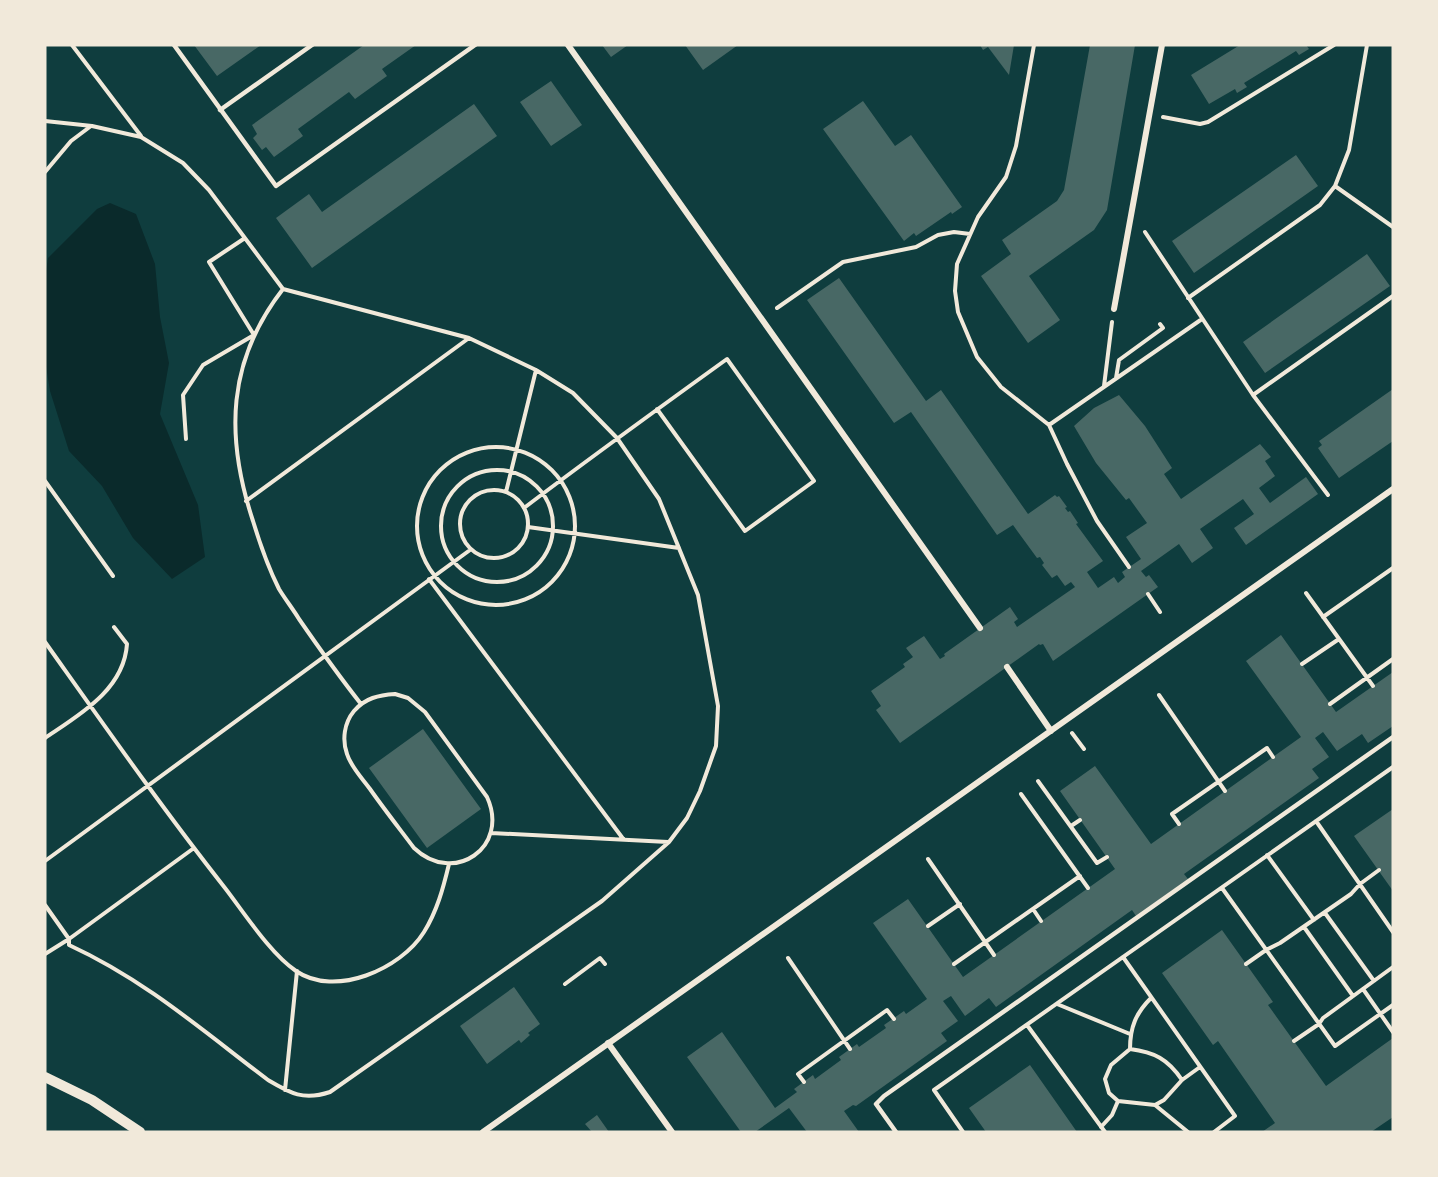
<svg xmlns="http://www.w3.org/2000/svg" width="1438" height="1177" viewBox="0 0 1438 1177" font-family="Barlow,sans-serif">
  <style>
    .water { fill: #0a2a2b }
    .building { fill: #486865 }
    .lines { fill: none; stroke-linecap: round; stroke-linejoin: round }
    .path { stroke: #f1e9da; stroke-width: 4 }
    .service { stroke: #f1e9da; stroke-width: 4.5 }
    .minor { stroke: #f1e9da; stroke-width: 6 }
    .tertiary { stroke: #f1e9da; stroke-width: 10 }
  </style>
  <rect width="100%" height="100%" fill="#0f3d3e"/>
  <path class="water" d="M110,203L136,214L155,264L160,317L169,363L160,414L198,505L205,557L172,579L133,538L102,486L69,451L50,391L45,360V278L48,258L97,209Z"/>
  <path class="building" d="M194,45H261L217,76Z
    M364,45H416L382,69L387,76L355,99L349,92L298,129L303,136L274,157L266,147L262,150L253,138L257,134L252,125Z
    M602,45H628L611,57Z
    M685,45H738L703,70Z
    M980,45H1014L1009,75L988,47L983,50Z
    M1090,45H1135L1107,210L1094,230L1029,276L1060,320L1028,343L981,276L1011,254L1002,240L1057,201L1064,190Z
    M1240,45H1306L1309,49L1299,55L1296,51L1244,83L1247,87L1237,93L1235,89L1209,104L1191,75Z
    M551,81L582,125L551,146L520,102Z
    M863,101L895,146L911,135L962,207L952,214L951,212L916,236L914,233L904,241L823,129Z
    M474,104L497,136L312,268L276,218L309,194L322,212Z
    M1296,155L1318,186L1194,273L1172,241Z
    M1367,254L1390,286L1265,373L1243,342Z
    M839,278L926,401L941,390L1028,514L1055,495L1057,497L1059,496L1067,507L1065,508L1068,512L1070,511L1078,523L1076,524L1103,561L1087,572L1098,588L1114,577L1118,583L1125,577L1122,572L1141,559L1126,537L1147,523L1129,498L1126,500L1096,463L1074,426L1094,408L1119,395L1145,426L1172,468L1164,474L1181,499L1260,444L1271,457L1265,461L1275,476L1259,488L1270,503L1306,477L1318,494L1246,545L1234,528L1254,514L1243,499L1200,529L1213,548L1192,563L1179,544L1141,571L1146,577L1149,575L1158,587L1053,661L1043,644L1040,645L1039,644L900,743L876,710L881,706L871,691L905,667L903,664L913,657L906,648L924,636L940,659L945,656L944,654L1010,607L1018,619L1014,622L1017,627L1075,587L1071,582L1065,586L1057,575L1052,578L1042,565L1044,563L1040,557L1037,558L1013,525L997,535L911,412L894,423L807,300Z
    M1393,389V441L1339,478L1318,448L1322,445L1319,441Z
    M1281,635L1336,712L1393,672V726L1368,743L1362,734L1337,751L1323,732L1315,738L1329,757L1312,769L1319,778L1184,874L1188,879L1136,916L1132,910L996,1007L989,998L965,1016L951,996L943,1001L958,1021L941,1033L947,1041L856,1106L853,1105L844,1111L859,1132H807L789,1108L755,1132H741L687,1057L722,1032L775,1108L797,1092L794,1089L813,1075L815,1079L841,1060L839,1057L857,1044L859,1047L886,1028L884,1025L904,1011L906,1014L927,999L873,923L908,899L963,977L1115,869L1060,791L1095,766L1151,844L1301,737L1246,661Z
    M423,729L481,809L427,848L369,768Z
    M1393,809V891L1354,836Z
    M1222,930L1273,1002L1268,1005L1326,1086L1393,1038V1117L1371,1132H1262L1275,1123L1218,1041L1213,1045L1162,973Z
    M514,987L540,1024L528,1033L530,1035L521,1043L519,1040L487,1064L460,1026Z
    M1030,1065L1077,1132H986L969,1108Z
    M597,1115L609,1132H592L585,1124Z"/>
  <g class="lines">
    <path class="path" d="M72,45L141,136
      M1034,45L1016,146L1006,177L978,217L957,264L955,291L958,312L977,357L1001,387L1049,425L1067,464L1097,521L1129,567
      M1163,117L1200,124L1208,122L1334,45
      M45,121L92,126L141,137L183,163L209,190L283,289L469,338L536,370L573,393L617,438L659,499L698,595L718,706L716,746L700,791L687,818L669,842L602,901L330,1092C303,1101 290,1093 268,1080C202,1030 145,980 69,945V939L45,954
      M45,172L71,141L91,126
      M1335,186L1393,227
      M1145,232L1253,395L1328,495
      M283,289C227,361 225,436 253,521C260,544 268,567 279,589C285,599 293,609 299,619C319,648 339,676 361,704
      M1188,298L1320,205L1335,186L1349,150L1367,45
      M777,308L843,262L916,247L938,235L954,232L970,234
      M1116,378L1119,360L1163,328L1160,324
      M1104,386L1112,322
      M1253,395L1393,296
      M1049,425L1202,319
      M186,439L183,395L203,365L254,335L209,262L245,238
      M417 526a79 79 0 1 1 158 0a79 79 0 1 1-158 0Z
      M441 526a56 56 0 1 1 112 0a56 56 0 1 1-112 0Z
      M45,481L113,576
      M460 524a34 34 0 1 1 68 0a34 34 0 1 1-68 0Z
      M506,492L536,370
      M246,501L469,338
      M524,508C591,457 659,408 727,359L814,481L745,531L657,409
      M528,527L679,548
      M429,579L624,840
      M1306,593L1373,686
      M1148,594L1160,612
      M1323,617L1393,568
      M45,642C104,725 162,808 225,888C245,914 270,953 296,971C335,998 401,969 424,932C437,911 443,889 449,864
      M1302,664L1339,639
      M395,694L408,698L425,712L487,797C510,847 454,886 414,848C399,828 384,809 370,789C362,778 351,767 347,754C342,740 344,723 354,711C365,698 379,695 395,694Z
      M1159,695L1225,791
      M1330,704L1393,659
      M1072,733L1084,749
      M45,738C79,715 124,690 127,644L114,627
      M1038,781L1097,863L1107,857
      M1021,794L1088,888
      M1316,821L1393,932
      M1179,824L1172,814L1267,748L1273,757
      M1071,826L1080,820
      M491,833L668,842
      M1267,855L1314,920
      M928,859L994,955
      M45,861L470,550
      M1222,888L1335,1046L1393,1005
      M45,905L69,939L194,848
      M1033,909L1041,921
      M1325,913L1374,981
      M928,926L960,904
      M1304,927L1353,996
      M1123,957L1235,1116L1214,1132
      M788,958L850,1049
      M954,964L1080,876
      M1246,964L1266,950L1280,943L1351,894L1360,884L1379,870
      M565,984L600,958L605,964
      M1363,989L1393,1032
      M1057,1004L1130,1034
      M1027,1025L1105,1132
      M1294,1041L1319,1024L1323,1018L1393,967
      M1130,1049C1130,1027 1136,1013 1151,998
      M1182,1080C1168,1059 1154,1052 1130,1049L1111,1065L1105,1079L1109,1093L1118,1101L1155,1105L1188,1132
      M804,1082L798,1074L887,1010L894,1019
      M285,1090L297,971
      M1155,1105L1164,1100L1182,1080L1200,1067
      M1101,1127L1112,1115L1118,1101
      M963,1132L934,1090L1393,767"/>
    <path class="service" d="M174,45L276,186L475,45
      M220,110L312,45
      M896,1132L876,1104L884,1096L1393,737"/>
    <path class="minor" d="M568,45L980,628
      M1114,309L1162,45
      M1007,667L1051,731
      M608,1043L672,1132
      M483,1132L1393,489"/>
    <path class="tertiary" d="M45,1077L92,1100L140,1132"/>
  </g>
  <rect width="1438" height="1177" fill="none" stroke="#f1e9da" stroke-width="93"/>
</svg>
